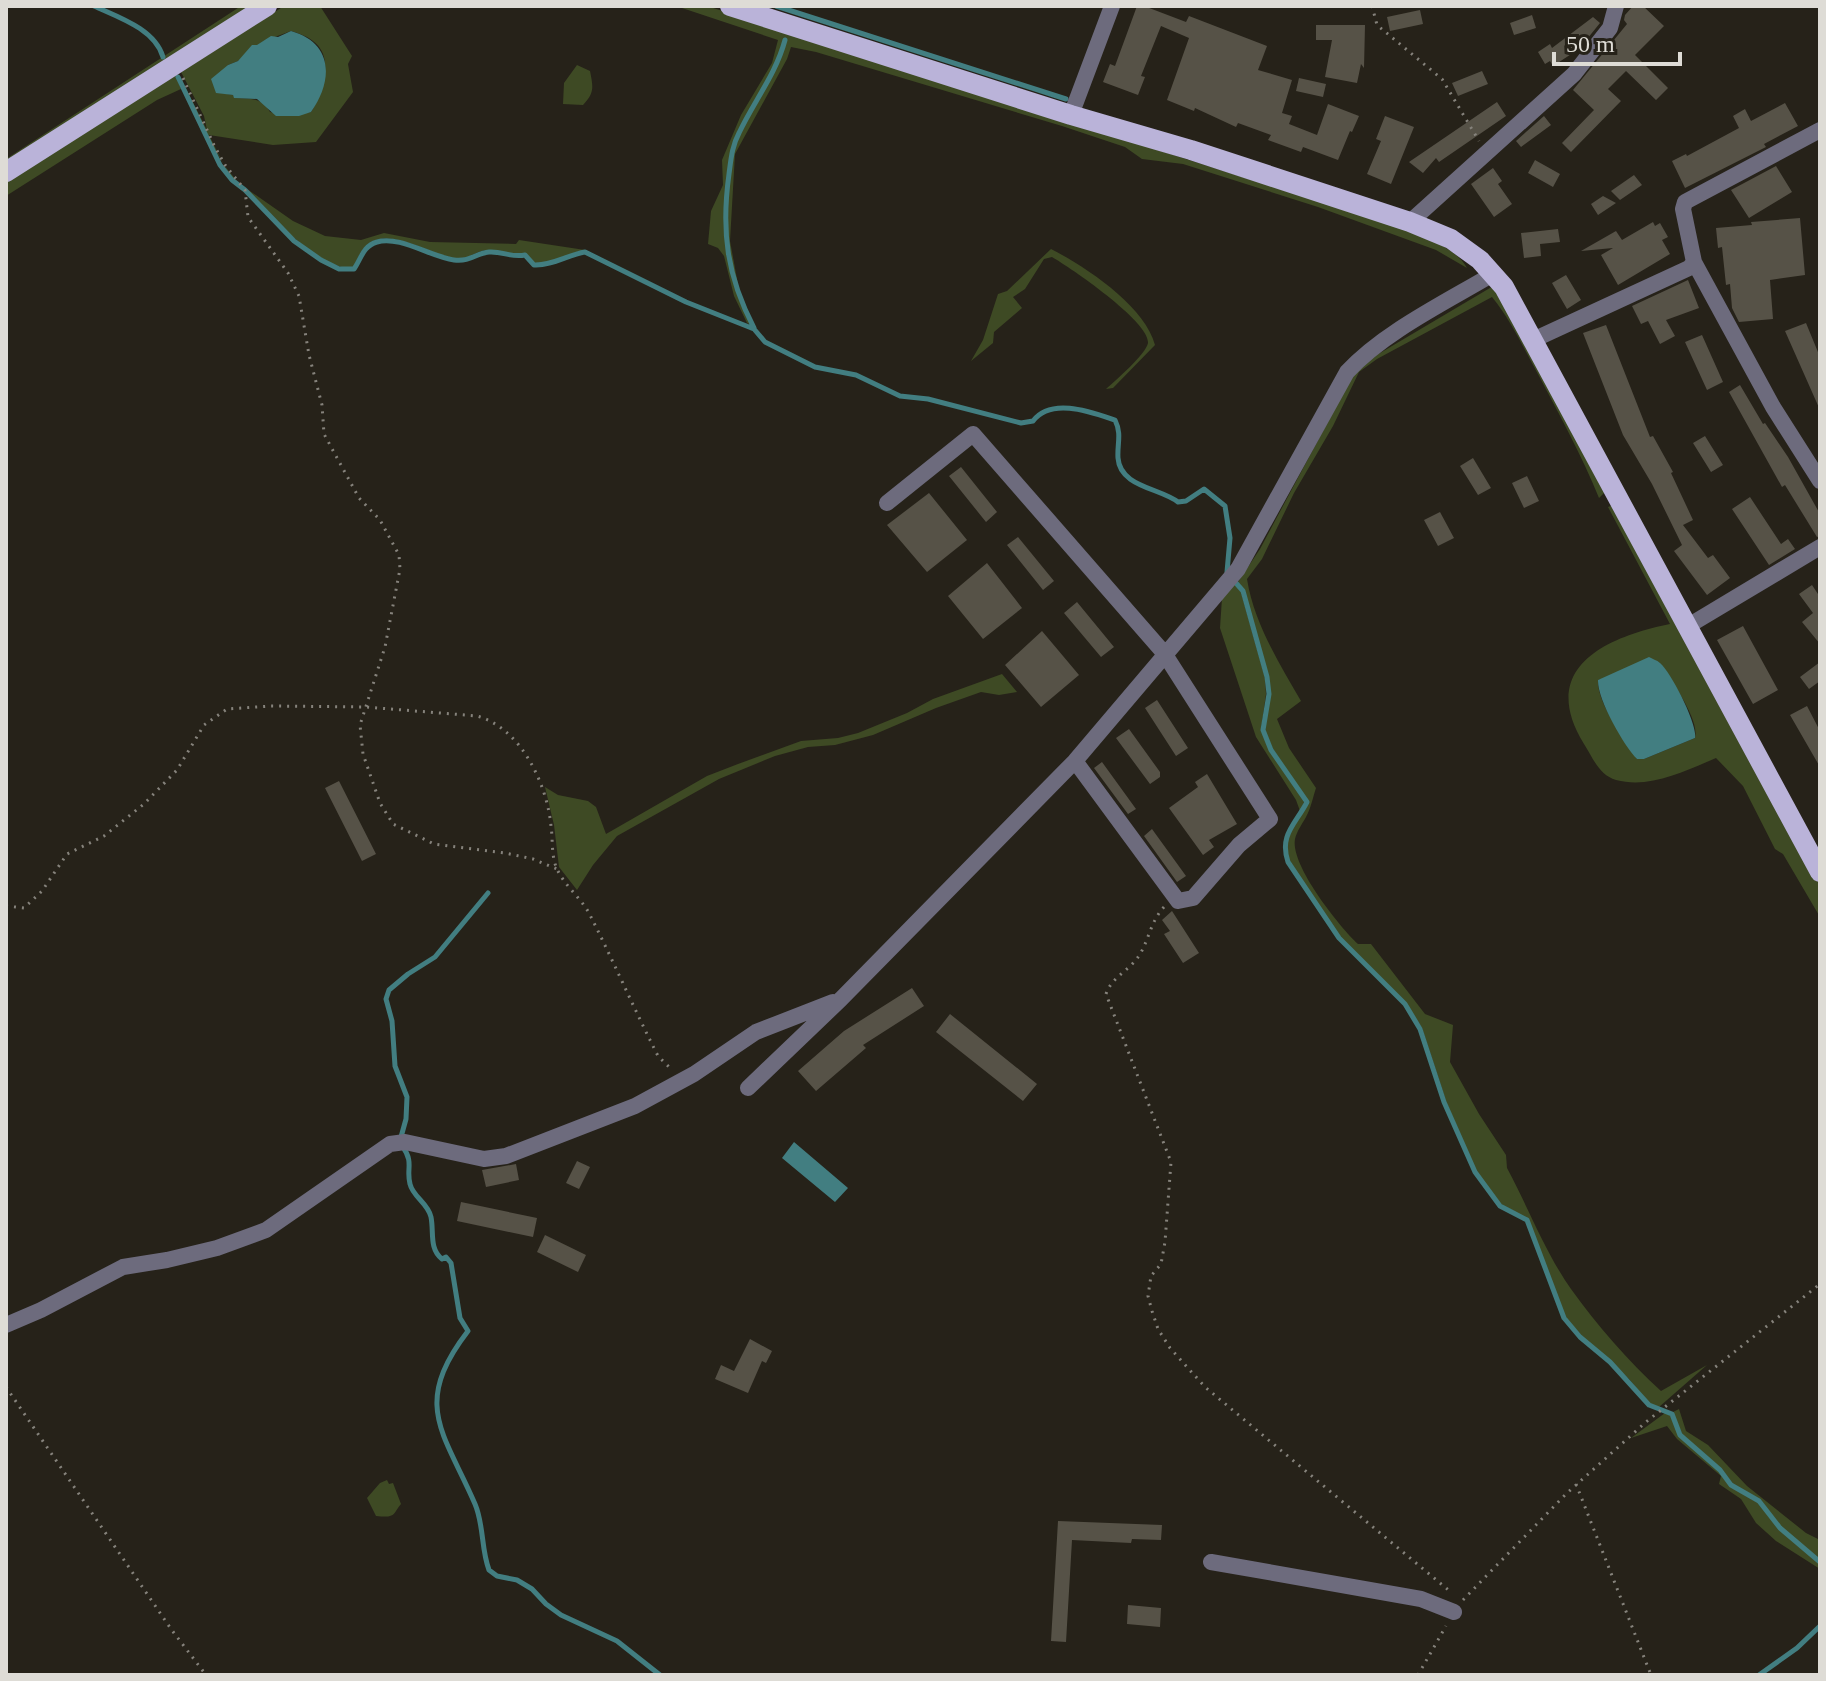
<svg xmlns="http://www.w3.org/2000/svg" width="1826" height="1681" viewBox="0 0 1826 1681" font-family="'Times New Roman',serif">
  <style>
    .green { fill: #3e4a24; fill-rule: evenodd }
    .water { fill: #427e81 }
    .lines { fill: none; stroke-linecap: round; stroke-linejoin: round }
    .stream { stroke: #427e81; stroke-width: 5 }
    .building { fill: #565247 }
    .path { stroke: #86837c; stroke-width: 3; stroke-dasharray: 2 6; stroke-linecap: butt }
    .minor { stroke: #6d6b7d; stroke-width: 16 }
    .major { stroke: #bab3d9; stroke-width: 20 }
  </style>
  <rect width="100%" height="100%" fill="#262219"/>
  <path class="green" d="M241,6H252L6,164V159Z
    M284,6H320L352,56L348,64L353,92L316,142L273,145L209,135L224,165L240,185C223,171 219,149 203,134L202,124L180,77L207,130L204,116L181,72ZM291,31C324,40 331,58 321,89C318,97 316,105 311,112L289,116L270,112C262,97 249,99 235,98L233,95L216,92L228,65L238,61L264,41Z
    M676,6H707L1402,228C1422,237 1456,247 1467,268L1436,250L1318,207L1183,164L1142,159L1125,147L1062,126L816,52L791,47L787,59L735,154L730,241L739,290L755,327L747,323L734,296L724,256L718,248L708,244L711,211L723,185L722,160L741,115L772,63L778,40Z
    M577,65L590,71C593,87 595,92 583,105L563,104L564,83Z
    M175,74L181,89L157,100L6,196V180Z
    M247,189L293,221L325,236L361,240L384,233L430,242L516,244L519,240L585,250C569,253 551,264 535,263L525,253C511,257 503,249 489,250C475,250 471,260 454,258C428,254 387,225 366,246C359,253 357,260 353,268C323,272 264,212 247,189Z
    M1051,249C1086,267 1145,306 1155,345L1113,388L1106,389C1115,381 1146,354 1148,343C1150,322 1071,268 1052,257L1044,259L1025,289L1013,297L1022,308L994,332L993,343L971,361L983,340L998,294L1007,291Z
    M1495,285L1606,491L1599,498C1582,456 1560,416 1539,376C1524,349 1511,320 1492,297L1377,359L1359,372L1333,426L1294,493L1262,559L1247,579C1254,623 1279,663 1301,701L1277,719L1289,748L1316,788C1313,797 1311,808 1306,817C1302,824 1297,831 1295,839C1290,865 1339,926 1358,944H1371L1425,1014L1453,1025L1450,1062L1479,1114L1506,1155L1507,1168C1528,1207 1545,1252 1571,1289C1597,1325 1628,1361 1661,1391L1707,1365L1659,1407L1650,1404L1629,1379L1582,1336L1565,1317L1528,1219L1501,1204L1476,1171L1446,1101L1422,1028L1406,1003L1340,937L1325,918L1290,861L1285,849L1287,838L1308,801L1273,749L1265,730L1270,694L1268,677L1245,591L1238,582L1260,549L1355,371L1370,359Z
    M1613,505L1820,886V917L1783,854L1775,849L1743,786L1716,758C1685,771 1650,789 1616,780C1599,775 1593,758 1584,744C1537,668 1606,637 1670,624L1608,507ZM1661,664C1671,681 1700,719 1695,738L1644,759H1637C1625,739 1597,704 1598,680Z
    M1235,584L1241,592L1265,678L1266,694L1261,730L1270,751L1301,794L1304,802L1300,811L1296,800L1256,737L1220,628L1222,598Z
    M1002,674L1017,692L999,695L981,692L936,708L873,735L835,745L808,747L775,756L719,779L617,836L593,865L577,890L559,867L554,825L545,787L558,795L588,801L596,807L606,834L707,776L738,764L801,741L838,738L858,733L907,713L933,699Z
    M1679,1409L1686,1431L1708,1445L1747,1486L1806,1533L1820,1540V1559L1781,1527L1761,1500L1733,1484L1722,1469L1682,1434L1673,1412Z
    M1665,1413L1670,1415L1679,1436L1719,1471L1730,1486L1758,1503L1779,1529L1820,1563V1569L1776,1541L1756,1523L1741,1499L1719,1484L1721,1476L1677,1439L1667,1426L1631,1438Z
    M387,1480L389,1484L393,1483L401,1504C392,1515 396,1518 376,1516L367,1498L380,1483Z"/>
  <path class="water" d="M291,31C334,43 333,81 311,112L299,116H276L257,99L234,98L233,95L216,93L211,79L228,65L238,61L252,45H257L271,36L278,37Z
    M1649,657C1652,659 1657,660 1660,663C1671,672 1698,725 1695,738L1644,759H1637C1624,746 1597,699 1598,680Z
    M794,1142L848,1188L835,1202L782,1158Z"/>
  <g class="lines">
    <path class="stream" d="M94,6C118,17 155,29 163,57
      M776,6L1066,99
      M178,77L220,165L232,180L245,190L294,241L321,260L339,269H354C361,259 363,246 377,242C399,235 431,257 454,260C471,262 476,253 489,252C503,251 511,258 525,255L534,265C551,266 568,255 585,252L686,302L754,329L765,342L815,367L856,375L900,396L928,399L1021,423L1033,421C1051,397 1091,412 1115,420C1122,434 1117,444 1118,458C1120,487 1160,488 1178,502L1186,501L1204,489L1225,506L1230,538L1227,572
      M754,328C727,276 721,232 729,174C731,159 732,146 739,133C754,101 776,74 785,40
      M1236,583L1243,591L1267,677L1269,694L1263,730L1271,750L1307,802C1295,825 1279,835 1288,862L1339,938L1405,1004L1420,1029L1444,1102L1475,1172L1500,1206L1527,1220L1564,1318L1580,1337L1610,1362L1649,1405L1672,1414L1680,1435L1720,1470L1731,1485L1759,1501L1780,1528L1820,1562
      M401,1137L406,1119L407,1097L395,1066L392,1021L386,999L389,990L408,974L435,957L488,893
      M403,1147C414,1163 406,1169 410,1184C413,1197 428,1203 431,1217C434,1232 429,1249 442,1259L446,1257L451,1263L460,1318L468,1331C411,1405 444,1432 475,1504C484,1525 481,1549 489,1570L497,1576L517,1580L532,1589L546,1604L561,1615L617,1641L660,1675
      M1759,1675L1797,1648L1820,1626"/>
  </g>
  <path class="building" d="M1137,6H1144L1186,22L1189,16L1267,46L1258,70L1292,80L1282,113L1292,116L1289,124L1317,135L1328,104L1359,116L1352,132L1350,131L1338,160L1303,147L1301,152L1268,140L1271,135L1238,123L1236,127L1195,108L1194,111L1167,100L1189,38L1161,26L1141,76L1145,77L1138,95L1103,82L1110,64L1115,66Z
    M1633,6H1643L1664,26L1635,55L1668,88L1656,100L1626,71L1608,89L1621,101L1571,152L1562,143L1594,110L1573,90L1627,24L1624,20L1625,15Z
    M1420,10L1423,24L1390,31L1387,17Z
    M1532,15L1536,28L1514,35L1510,23Z
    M1593,17L1600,23L1579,49L1553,66L1550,61L1545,64L1538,52L1550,44L1552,48Z
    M1316,25H1365L1364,68L1361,64L1357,83L1325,77L1332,40H1316Z
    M1482,71L1488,84L1458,96L1452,83Z
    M1299,78L1326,84L1323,97L1296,91Z
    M1497,102L1506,116L1439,162L1436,158L1423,173L1409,162Z
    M1785,103L1798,126L1764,144L1766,147L1685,188L1672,161L1686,154L1687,156L1739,128L1733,116L1745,109L1751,121Z
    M1385,116L1414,127L1391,184L1367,174L1381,141L1376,139Z
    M1544,116L1551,125L1521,147L1516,141Z
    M1535,160L1560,174L1553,187L1528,173Z
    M1776,166L1792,192L1749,218L1731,190Z
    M1493,168L1502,181L1498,184L1512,204L1494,217L1471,184Z
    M1634,175L1642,185L1620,200L1611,191Z
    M1603,196L1616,203L1598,215L1591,204Z
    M1800,218L1805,275L1770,280L1773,319L1739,322L1732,308L1730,284L1726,285L1722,247L1718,248L1716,228L1752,225L1751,222Z
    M1653,222L1655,226L1660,223L1668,237L1662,240L1670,254L1618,285L1601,255L1613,248L1581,251L1616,231L1622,240Z
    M1558,229L1560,242L1540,244L1541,256L1524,258L1521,233Z
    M1566,275L1581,300L1567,309L1552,283Z
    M1688,280L1699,308L1666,320L1675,336L1660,344L1648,321L1641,324L1632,306Z
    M1806,323L1820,357V410L1785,331Z
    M1606,325L1650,437L1653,436L1673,472L1671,473L1693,520L1683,525L1708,558L1713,555L1730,578L1707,595L1674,551L1682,545L1652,484L1623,435L1583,333Z
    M1702,335L1723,382L1707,390L1685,342Z
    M1740,385L1763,424L1765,423L1788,457L1820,514V536L1817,537L1785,485L1782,487L1729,392Z
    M1705,436L1723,465L1711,472L1693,443Z
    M1473,458L1491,488L1478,495L1460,466Z
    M961,467L997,512L986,522L949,476Z
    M1527,476L1539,501L1524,508L1512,483Z
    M929,493L967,540L927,572L887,525Z
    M1750,497L1781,544L1788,539L1795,549L1769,565L1732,509Z
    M1440,512L1454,538L1438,546L1424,520Z
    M1018,537L1054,581L1043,590L1007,545Z
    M987,563L1022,608L983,639L948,596Z
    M1812,585L1820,597V644L1802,622L1813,613L1799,594Z
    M1077,602L1114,647L1101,657L1064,613Z
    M1743,626L1778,690L1753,704L1717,640Z
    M1042,631L1079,675L1041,707L1005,665Z
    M1820,662V681L1809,689L1800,677Z
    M1157,700L1188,748L1176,756L1145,708Z
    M1807,706L1820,731V767L1790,715Z
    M1129,729L1160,772V777L1150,784L1116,738Z
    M1102,762L1136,809L1128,814L1094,768Z
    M1207,774L1237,824L1209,840L1214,847L1203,855L1169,808L1198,787L1195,782Z
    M339,781L376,854L362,861L325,788Z
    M1152,829L1186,876L1177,882L1144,836Z
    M1172,911L1199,953L1183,963L1164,934L1170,931L1162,920Z
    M912,988L924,1006L863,1045L866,1048L816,1091L798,1071L844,1031Z
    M950,1014L1037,1084L1023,1101L936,1032Z
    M577,1161L590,1167L579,1189L566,1183Z
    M516,1164L519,1180L486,1187L482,1170Z
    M461,1202L537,1218L533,1237L457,1221Z
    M545,1235L586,1255L578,1272L537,1252Z
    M750,1339L772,1351L766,1363L762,1361L748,1393L715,1379L721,1365L734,1371Z
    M1058,1521L1162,1525L1161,1540L1132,1539L1131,1543L1072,1540L1066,1642L1051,1641Z
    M1128,1605L1161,1608L1160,1627L1127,1624Z"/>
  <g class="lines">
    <path class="path" d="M1372,6L1377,25L1442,79L1479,141
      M183,78L214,145L225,165L245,190L248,217L288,273L299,296L309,355L322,405L324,434L359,498L380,520L399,555L400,569L385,647L360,725L363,754L380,803L393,824L434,844L505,853L533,859L557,869
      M6,906L24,908L42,891L67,854L104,836L144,804L177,770L204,725L227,709L271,706L366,707L477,716C521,728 547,784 551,826C553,840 551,856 557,869C564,885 580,897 589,913C613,960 634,1009 658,1056L671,1069
      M1164,907C1151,921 1149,939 1140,954C1131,970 1112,976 1106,994L1171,1162L1165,1242L1161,1264L1151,1276L1148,1296L1152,1311L1158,1329L1170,1348L1205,1387L1452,1593
      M6,1387L171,1629L206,1675
      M1576,1484L1651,1675
      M1463,1600L1566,1494L1646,1422L1820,1284
      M1418,1675L1446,1626"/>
    <path class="minor" d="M1071,115L1112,6
      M1410,222L1574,74L1610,28L1616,6
      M1694,262L1773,407L1820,481
      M1533,340L1689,268L1694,262L1683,209L1685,202L1820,130
      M887,503L973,434L1164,653L1270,819L1239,845L1193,898L1178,901L1075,761
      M1688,626L1820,547
      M748,1088L841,999L1075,761L1238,569L1347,372C1384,332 1446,302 1493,274
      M6,1325L41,1310L123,1267L167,1260L217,1248L266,1230L390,1144L405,1142L484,1159L506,1156L635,1106L694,1074L756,1032L833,1002
      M1211,1562L1421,1599L1454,1612"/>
    <path class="major" d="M730,6L1071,115L1191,150L1410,222L1451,239L1480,260L1504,287L1820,872
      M6,172L267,6"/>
  </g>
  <rect width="1826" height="1681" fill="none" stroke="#dedcd6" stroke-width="16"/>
  <path d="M1554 52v12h126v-12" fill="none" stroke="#dedcd6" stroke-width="4"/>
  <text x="1566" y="52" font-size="24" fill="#dedcd6" stroke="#262219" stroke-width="6" paint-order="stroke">50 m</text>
</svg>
